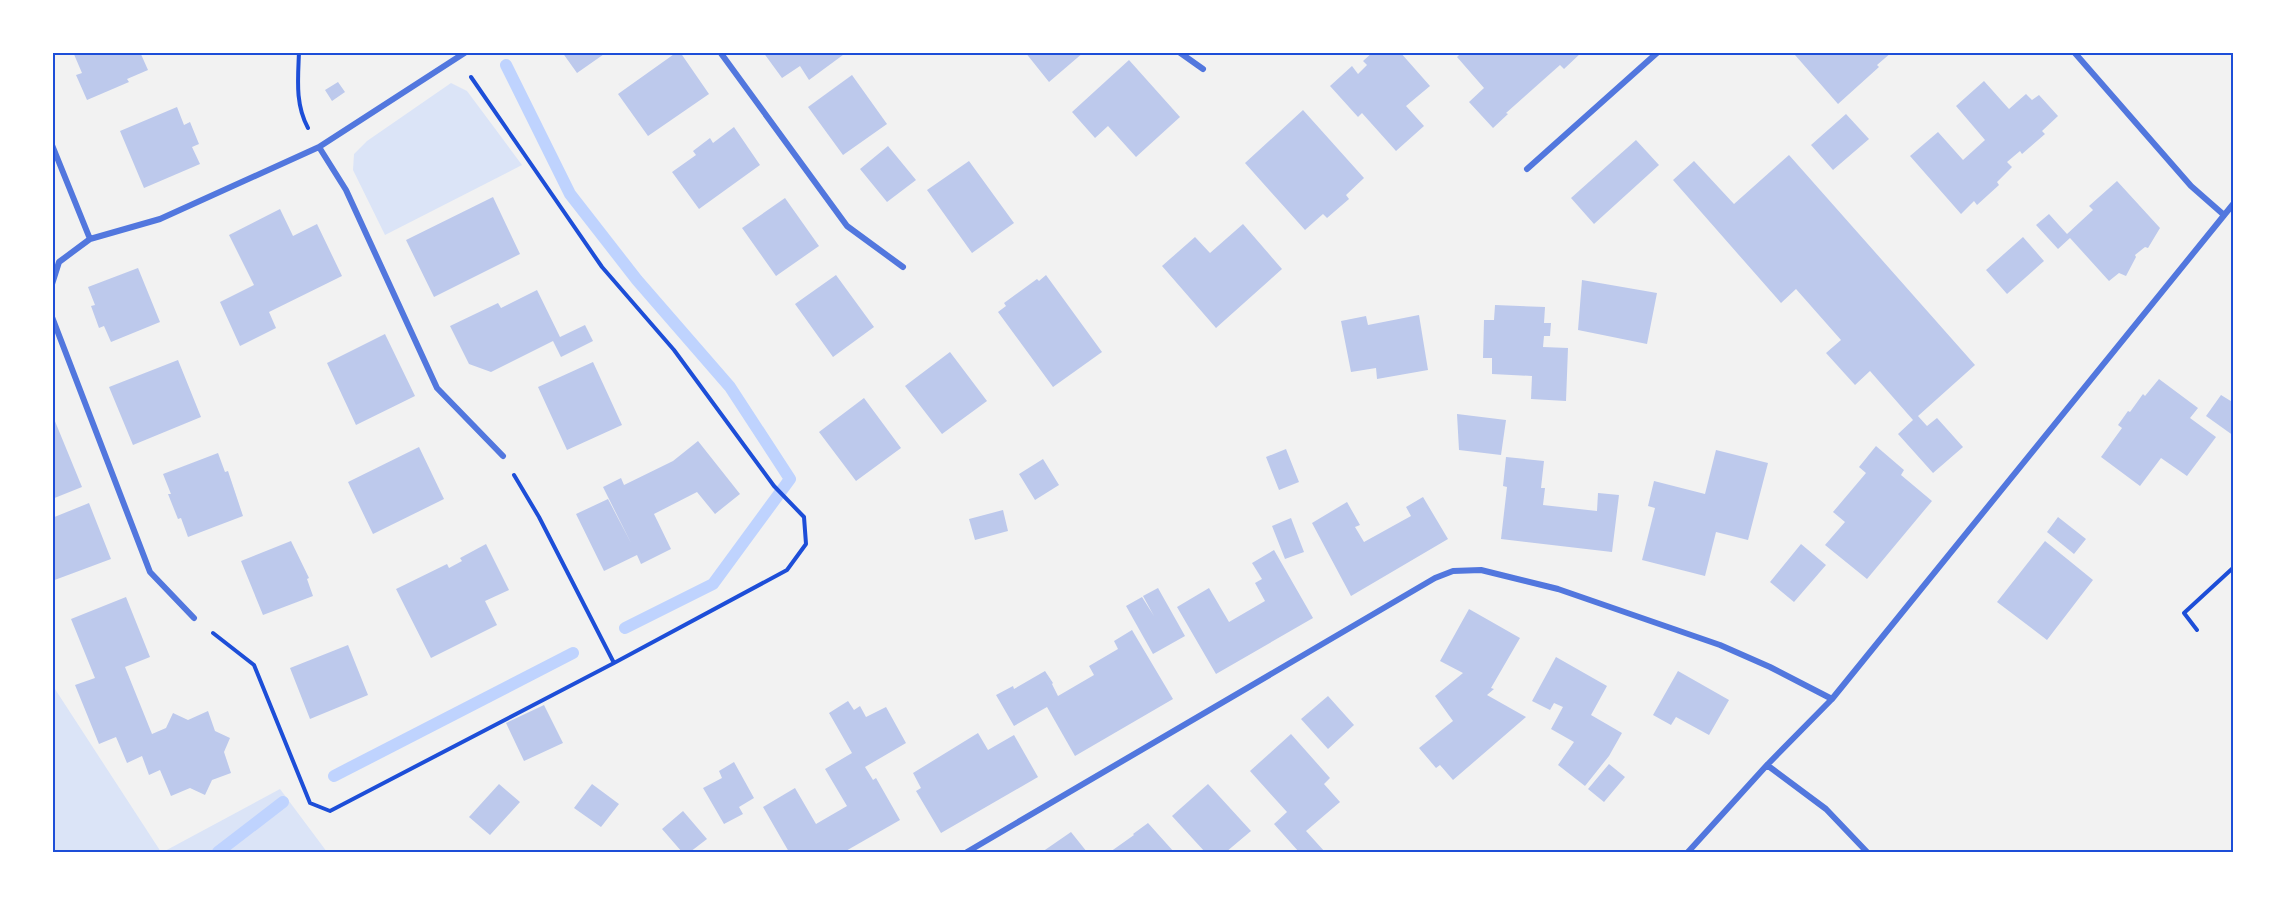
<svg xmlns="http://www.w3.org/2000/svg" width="2286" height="905" viewBox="0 0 2286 905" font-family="'Playfair Display',serif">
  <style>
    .green { fill: #dbe4f7 }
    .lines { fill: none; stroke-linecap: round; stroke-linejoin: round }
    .stream { stroke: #bfd3fe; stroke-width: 12 }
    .building { fill: #bdc9ec }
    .path { stroke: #1d4ed8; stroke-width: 4 }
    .minor { stroke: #5277de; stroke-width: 6 }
    .neatline { fill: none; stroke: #1d4ed8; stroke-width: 2 }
  </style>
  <rect width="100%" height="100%" fill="#f2f2f2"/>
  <path class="green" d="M451,83L467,91L522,165L385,235L353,170L354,154L367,141Z
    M53,686L161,852H53Z
    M280,789L327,852H163Z"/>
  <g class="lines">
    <path class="stream" d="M506,65L570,194L637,280L730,387L790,479L713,584L625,628
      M334,776L573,653
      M218,852L283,802"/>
  </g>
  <path class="building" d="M73,52H140L148,70L127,79L129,82L87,100L76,75L82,73Z
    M562,52H607L577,73Z
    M677,52H680L709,94L648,136L618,94Z
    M763,52H847L809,80L800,66L782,78Z
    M1025,52H1084L1049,82Z
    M1373,52H1400L1430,86L1406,106L1424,126L1396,151L1362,113L1358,117L1330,86L1352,66L1358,74L1367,65L1363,61Z
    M1462,52H1582L1564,69L1560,65L1506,113L1508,114L1493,128L1469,102L1484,88L1457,57Z
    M1798,52H1892L1877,65L1879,67L1838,104L1795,55Z
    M1129,60L1180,117L1136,157L1108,126L1095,138L1072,112Z
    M852,75L887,124L843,155L808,107Z
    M1984,81L2009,109L2026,94L2032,100L2039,95L2058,116L2042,131L2045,134L2022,154L2020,151L2007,162L2012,167L1997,182L1999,185L1977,205L1974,201L1961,214L1910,156L1938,132L1963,160L1985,140L1956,106Z
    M338,82L345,92L332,101L325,90Z
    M177,107L184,125L190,122L199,144L192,147L200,164L144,188L120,131Z
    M1303,110L1364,178L1346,195L1349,199L1327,218L1323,214L1305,230L1245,163Z
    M1846,114L1869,139L1833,170L1811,145Z
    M734,127L760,165L699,209L672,172L696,155L693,151L710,138L713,143Z
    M1636,140L1659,165L1594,224L1571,198Z
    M888,146L916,180L887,202L860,169Z
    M1789,155L1975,365L1918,416L1927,426L1937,418L1963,447L1933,473L1898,434L1913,420L1870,371L1855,385L1826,353L1841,340L1796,289L1781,303L1673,180L1694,161L1734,204Z
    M969,161L1014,223L972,253L927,190Z
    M2117,181L2160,228L2148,248L2145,247L2135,255L2136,257L2126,276L2119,273L2109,281L2070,238L2058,249L2036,225L2049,214L2067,234L2093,210L2089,206Z
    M493,197L520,254L434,297L406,240Z
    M785,198L819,246L776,276L742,228Z
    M280,209L293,236L317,224L342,276L269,312L276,328L240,346L220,302L254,285L229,235Z
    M1243,224L1282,269L1216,328L1162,266L1195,237L1210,253Z
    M2023,237L2044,261L2007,294L1986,270Z
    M138,268L160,322L111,342L104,326L99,328L91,306L95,305L88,287Z
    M836,275L874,327L833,357L795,304Z
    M1046,275L1102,352L1053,387L998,312L1006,306L1004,303L1037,279L1039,281Z
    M1582,280L1657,293L1647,344L1578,330Z
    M537,290L560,337L585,325L593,341L561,357L553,341L491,372L469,364L450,326L498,303L501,308Z
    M1495,305L1545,307L1544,323H1551L1550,336H1544L1543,347L1568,348L1566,401L1531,399L1532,376L1492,374V358H1483L1484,320H1494Z
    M1419,315L1428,370L1377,379L1376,368L1351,372L1341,321L1366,316L1368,325Z
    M385,334L415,396L356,425L327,363Z
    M950,352L987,401L942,434L905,386Z
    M178,360L201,417L133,445L109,387Z
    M593,362L622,425L567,450L538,387Z
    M2159,379L2198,408L2190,418L2216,437L2187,476L2161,458L2140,486L2101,457L2122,428L2118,425L2128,411L2130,412L2143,394L2145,396Z
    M2221,395L2234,403V436L2206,416Z
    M864,398L901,448L856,481L819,432Z
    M52,414L82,487L52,499Z
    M1457,414L1506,420L1501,455L1459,450Z
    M698,441L740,494L715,514L697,492L654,514L671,549L641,564L637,555L604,571L576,514L608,499L631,543L603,487L621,478L624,485L673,461Z
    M1876,446L1904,470L1901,475L1932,501L1867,579L1825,545L1845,522L1833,512L1866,473L1859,467Z
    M419,447L444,499L373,534L348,482Z
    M1286,449L1299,482L1279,490L1266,457Z
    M1716,450L1768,463L1748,540L1716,532L1705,576L1642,560L1655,508L1648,506L1654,481L1705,494Z
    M218,453L225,472L228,471L243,516L188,537L181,518L178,519L168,494H171L163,474Z
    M1506,457L1544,461L1541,488H1545L1543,505L1597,511L1598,493L1619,495L1612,552L1501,539L1507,487L1503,486Z
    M1043,459L1059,485L1035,500L1019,474Z
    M1423,497L1448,539L1351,596L1312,523L1347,502L1360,525L1355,527L1364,542L1411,516L1406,507Z
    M89,503L111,559L52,581V518Z
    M1003,510L1008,531L975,540L969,519Z
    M2058,517L2086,539L2074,554L2047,532Z
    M1291,518L1304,552L1285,559L1272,526Z
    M291,541L309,578L307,579L313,596L263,615L241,561Z
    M2045,541L2093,580L2047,640L1997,602Z
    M486,544L509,590L485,601L497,625L431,658L396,589L447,564L449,568L462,561L460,558Z
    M1801,544L1826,565L1794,602L1770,582Z
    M1274,550L1313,618L1216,674L1177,607L1209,588L1229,622L1265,601L1255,583L1262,579L1252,563Z
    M1158,588L1185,636L1153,654L1126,606L1142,597L1154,616L1143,596Z
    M126,597L150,657L125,667L152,734L166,728L173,713L188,720L208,711L215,731L230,738L224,752L231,773L212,780L205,795L190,788L171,796L160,770L149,775L142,756L127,763L116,737L99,744L75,685L95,678L71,619Z
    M1469,609L1520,638L1491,688L1494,689L1487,695L1526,717L1453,780L1440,765L1436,768L1419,748L1453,721L1435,696L1463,673L1440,661Z
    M1132,630L1173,699L1075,756L1047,707L1014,726L996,695L1013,686L1014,689L1045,671L1053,683L1052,684L1058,696L1094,675L1089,666L1118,649L1114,641Z
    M348,645L368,695L310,719L290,668Z
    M1556,657L1607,686L1591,715L1622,733L1609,756L1585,786L1558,765L1574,742L1551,729L1563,707L1554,703L1550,710L1532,701Z
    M1678,671L1729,700L1709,735L1676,717L1671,725L1653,715Z
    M1328,696L1354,725L1328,749L1301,719Z
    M848,701L854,710L860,706L866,717L886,707L906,743L865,767L873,780L876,778L900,820L844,852H789L763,807L795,788L816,824L847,806L825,769L852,753L829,713Z
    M544,705L563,743L524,761L506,723Z
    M978,733L988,750L1014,735L1038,777L941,833L916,791L921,788L913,773Z
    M1291,734L1330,778L1324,784L1340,802L1306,831L1325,852H1299L1274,824L1287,812L1250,771Z
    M734,762L754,798L739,807L743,814L724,824L703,788L722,778L719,771Z
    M1609,764L1625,777L1604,802L1588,789Z
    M499,784L520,802L490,835L469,817Z
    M592,784L619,804L601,827L574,808Z
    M1208,784L1251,831L1226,852H1205L1172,816Z
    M683,811L707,839L690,852H682L662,829Z
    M1148,823L1174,852H1110L1134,835L1133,834Z
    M1071,832L1087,852H1042Z"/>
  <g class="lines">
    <path class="path" d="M299,52C298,79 295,104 308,128
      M514,475L539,517L614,663
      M2197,630L2184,613L2234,567
      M213,633L254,665L310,803L330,811L614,663L787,570L806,544L804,517L774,486L674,350L602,267L471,77"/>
    <path class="minor" d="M720,52L847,226L903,267
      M1179,52L1203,69
      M2074,52L2191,186L2224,215
      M52,145L90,239
      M319,147L346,190L437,388L503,456
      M1527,169L1658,52
      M52,284L59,262L90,239L160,219L319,147L466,52
      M52,317L150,572L194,618
      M1767,765L1826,809L1867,852
      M967,852L1435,578L1453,571L1481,570L1558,589L1720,645L1770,667L1832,699
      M1688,852L1767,765L1832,699L2234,203"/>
  </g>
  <rect width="2286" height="905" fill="none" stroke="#ffffff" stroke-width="108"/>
  <rect x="54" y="54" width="2178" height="797" class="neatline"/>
</svg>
